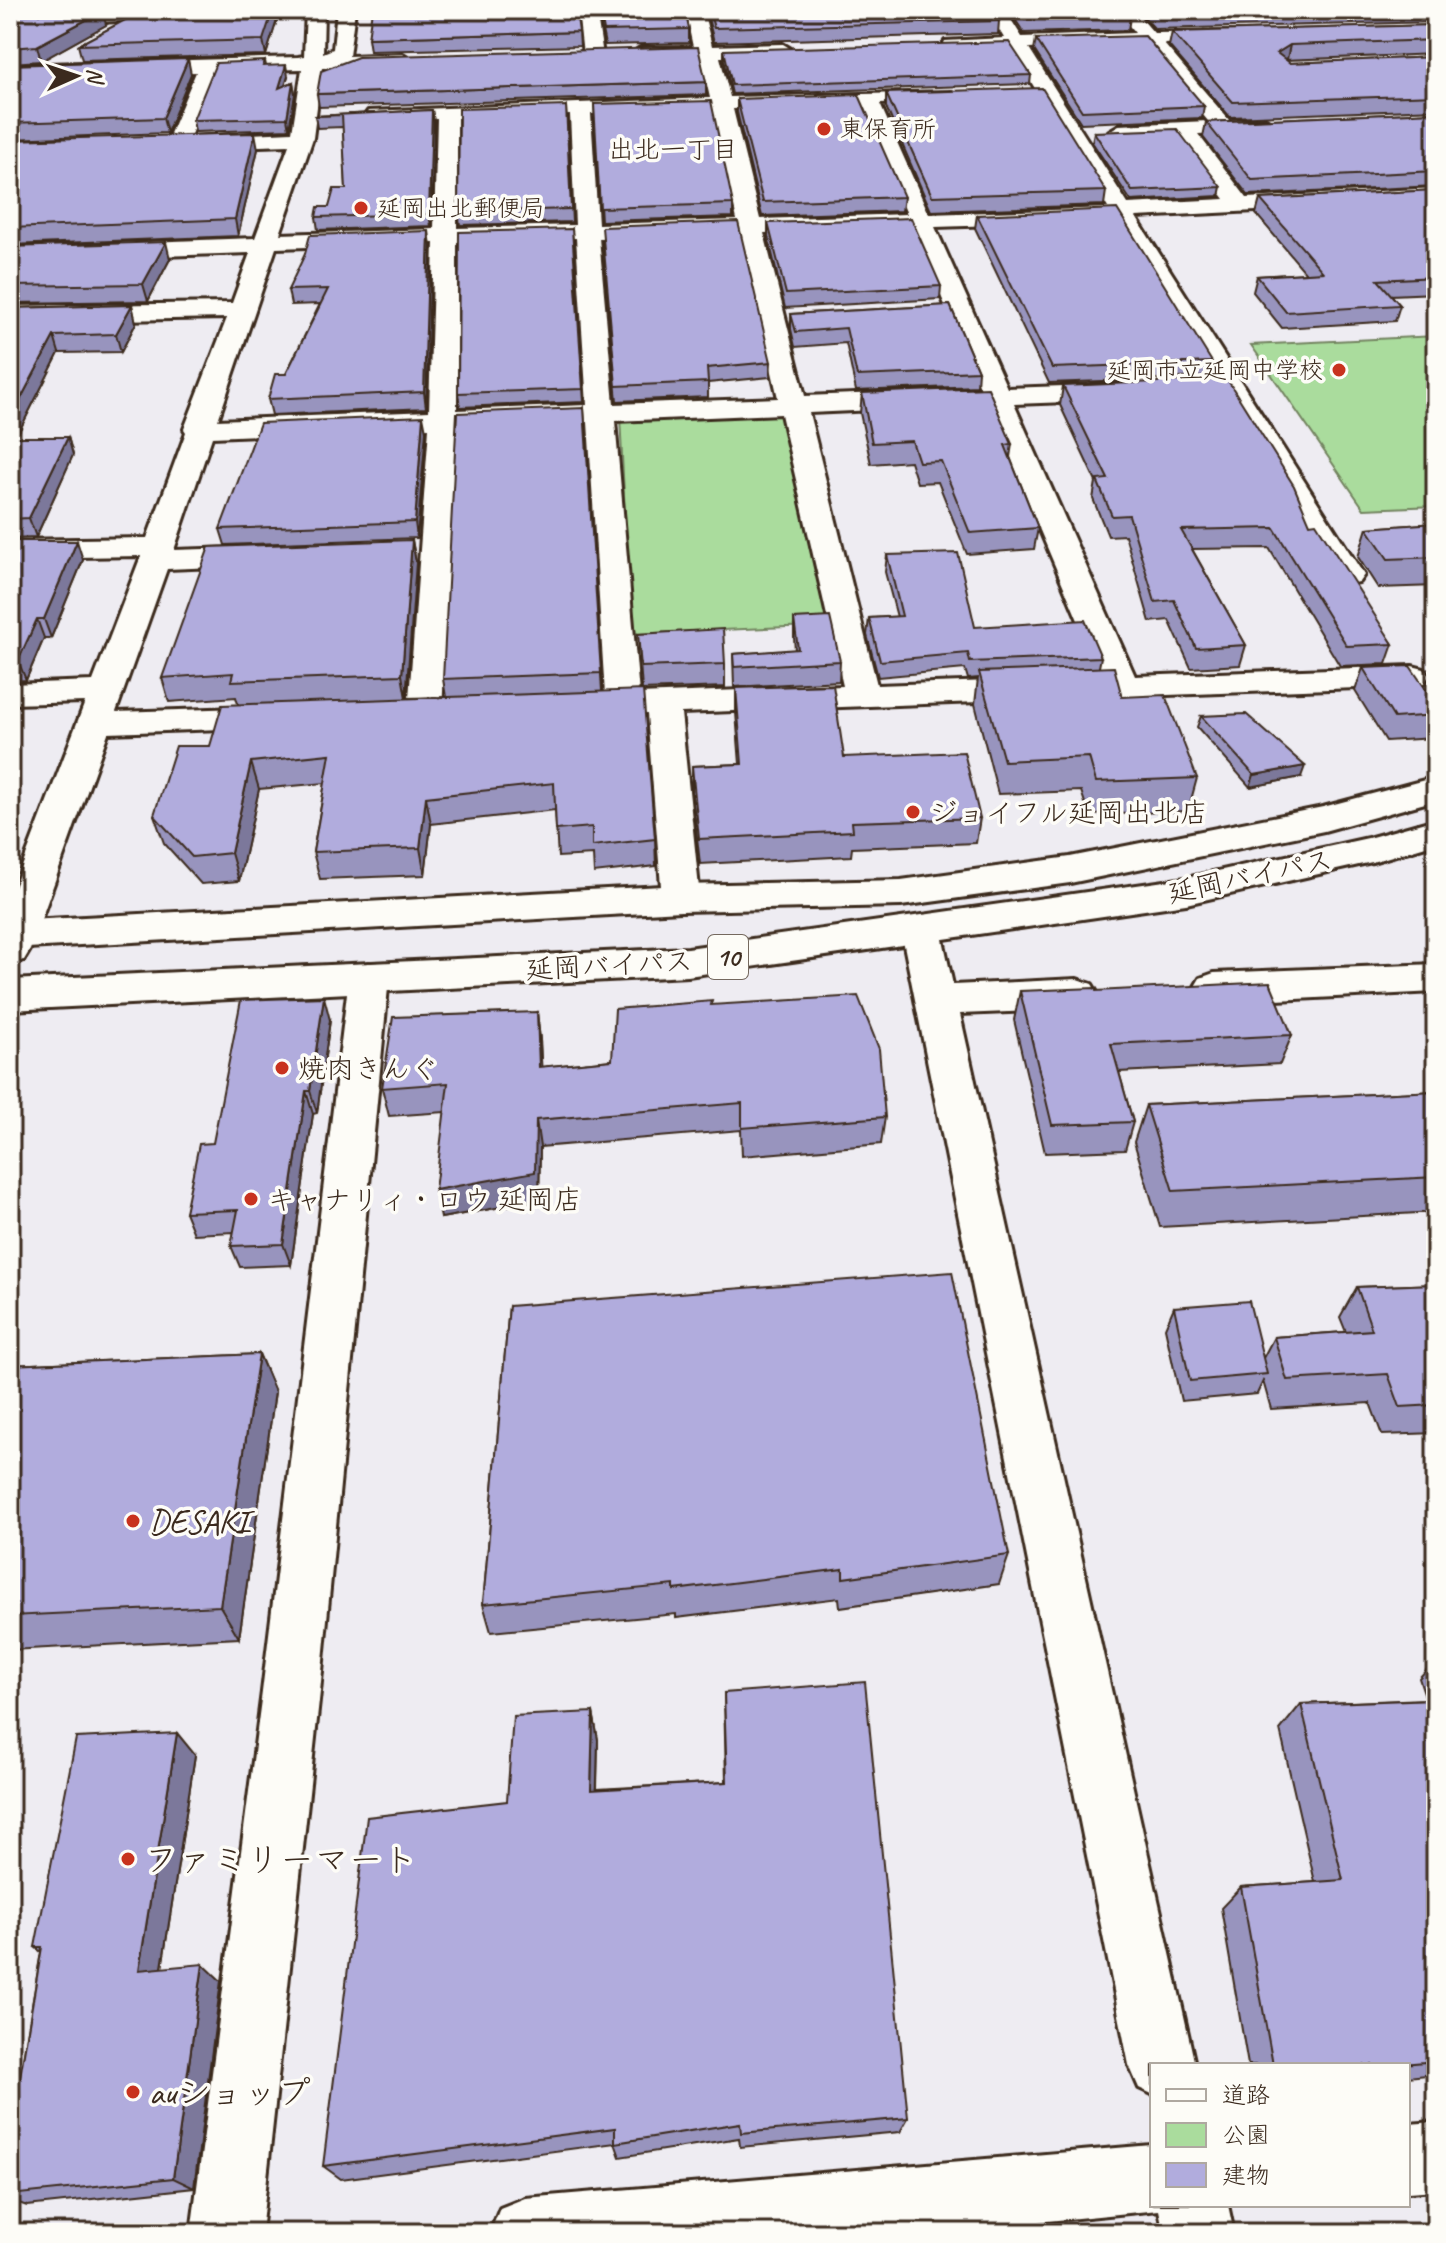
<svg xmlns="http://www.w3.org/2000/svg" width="1446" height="2243" viewBox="0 0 1446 2243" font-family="Caveat,'Klee One',sans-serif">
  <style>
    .green { fill: #aadc9d; stroke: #72835e; stroke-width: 2 }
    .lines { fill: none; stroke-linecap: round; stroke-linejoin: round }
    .minor-casing { stroke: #3b2a1e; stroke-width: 6 }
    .highway-casing { stroke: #3b2a1e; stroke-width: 6 }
    .minor { fill: #fdfcf7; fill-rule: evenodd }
    .highway { fill: #fdfcf7; fill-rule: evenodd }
    .wall { fill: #9894be; stroke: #3b2a1e; stroke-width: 2 }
    .shaded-wall { fill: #7c789b; stroke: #3b2a1e; stroke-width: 2 }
    .building { fill: #b1acdd; stroke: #3b2a1e; stroke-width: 2 }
    .poi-dot { fill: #c8321e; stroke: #fdfcf7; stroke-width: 3 }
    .labels { text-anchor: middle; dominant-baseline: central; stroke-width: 7; stroke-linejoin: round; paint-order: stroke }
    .far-poi-label { font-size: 24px; fill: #3b2a1e; stroke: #fdfcf7; text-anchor: start }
    .far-neighbourhood-label { font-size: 26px; fill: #3b2a1e; stroke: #fdfcf7 }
    .shield { fill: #fdfcf7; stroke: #75695f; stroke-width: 2 }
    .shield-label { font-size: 26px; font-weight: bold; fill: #3b2a1e }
    .poi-label { font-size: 28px; fill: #3b2a1e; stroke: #fdfcf7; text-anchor: start }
    .street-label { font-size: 28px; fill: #3b2a1e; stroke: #fdfcf7 }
    .near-poi-label { font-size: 34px; fill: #3b2a1e; stroke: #fdfcf7; text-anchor: start }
  </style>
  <rect width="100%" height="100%" fill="#eeecf2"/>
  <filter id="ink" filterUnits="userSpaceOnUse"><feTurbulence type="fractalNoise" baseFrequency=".0125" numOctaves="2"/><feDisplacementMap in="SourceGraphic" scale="16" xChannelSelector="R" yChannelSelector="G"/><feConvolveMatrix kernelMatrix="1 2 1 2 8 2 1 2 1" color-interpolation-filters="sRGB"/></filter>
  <g filter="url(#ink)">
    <path class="green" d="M1436,336V506L1364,509L1251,345Z
      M783,410L832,625L631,634L620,416Z"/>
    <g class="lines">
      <g class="minor-casing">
        <path id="minor" d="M129,10H143L150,15L141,20L10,26V14Z
          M306,10H324L323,53L333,49L337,10H355L349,56L403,54L413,60L403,66L322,68L313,138L280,234L434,229L437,119L375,121L368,119L365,115L368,111L710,98L701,58L640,60L630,54L640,48L693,47L685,10H703L712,46L783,44L793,50L783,56L720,57L730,97L952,92L955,96L945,102L880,104L929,214L1108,208L1011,49L952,51L943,45L945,41L1004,38L987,10H1005L1022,37L1135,33L1126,22L1135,16L1141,18L1154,33L1238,32L1240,36L1238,40L1231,42L1164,44L1229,120L1266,119L1276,125L1266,131L1198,134L1247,198L1436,188V202L1136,217L1364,575L1359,582L1348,584L1337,582L1332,575L1116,221L935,227L1007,388L1121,384L1131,386L1135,392L1131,398L1121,400L1014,404L1135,676L1412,666L1424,669L1429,676L1424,683L1412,686L681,713L700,898L695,907L681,911L667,907L662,898L647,714L585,716L573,713L568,706L573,699L605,695L588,422L456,427L442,712L437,719L425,722L413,719L408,712L429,428L212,437L174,550L265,547L276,549L280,556L276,563L265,565L167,569L116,712L277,707L289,710L294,717L289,724L277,727L108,733L30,950L24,960L10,964V898L85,702L10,704V684L93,681L141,556L10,558V540L147,538L186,432L184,429L227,318L10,322V306L232,303L250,253L10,261V247L255,238L289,145L196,148L187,144L177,149L170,147L166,143L196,72L10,77V65L298,57L304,56ZM1144,44L1208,121L1119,125L1109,131L1119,137L1177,135L1225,199L1128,204L1029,48ZM302,69L292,132L190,137L216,71ZM860,105L907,214L760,219L733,109ZM713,110L737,220L598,224L591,114ZM570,115L575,225L457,228V118ZM912,228L981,389L805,396L764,233ZM740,233L778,398L614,404L599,238ZM576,238L587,405L457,410V242ZM434,243L429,411L218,420L276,248ZM987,405L1102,677L877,685L809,413ZM781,414L843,686L639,694L615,421Z
          M578,10H596L603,55L600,59L593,61L583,55Z
          M921,916L935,920L941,930L953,985L1077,979L1092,984L1098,994L1092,1004L1077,1009L960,1014L1195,2065H1152V2094L1139,2088L1129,2065L901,930L907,920Z
          M369,963L383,967L389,977L320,1692L261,2233H191L262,1692L349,977L355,967Z
          M1436,964V992L1214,1003L1200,998L1194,988L1200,978L1214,973Z
          M1436,2122V2190L1408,2192V2124Z
          M1152,2145V2205H1228L1234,2233H1164L1159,2210L926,2233H490L500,2208L525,2198Z"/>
      </g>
      <g class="highway-casing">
        <path id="highway" d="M1436,777V800L1324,831L1070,883L901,906L681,911L10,949V921L681,885L901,880L1070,857L1323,807Z
          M1436,819V843L1372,862L1186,904L688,976L10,1010V980L688,948L1186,878L1368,838Z"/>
      </g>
      <use href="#minor" class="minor"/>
      <use href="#highway" class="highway"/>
    </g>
    <path class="wall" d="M10,10H53L10,11Z
      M598,10H685L689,29V43L605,45Z
      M706,10H993L999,21L998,34L714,42Z
      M1009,10H1436V22L1155,29L1143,16L1136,13L1130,17L1128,30L1024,33Z
      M143,11L277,20L266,55L82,60L78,45Z
      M10,15L106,25L41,61L10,63Z
      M1436,25V54L1286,60L1290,63L1436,57V109L1230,117L1169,46L1172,32Z
      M579,32L580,46L370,51L368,38Z
      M1036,39L1204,106L1202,118L1081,123L1034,50Z
      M724,50L1031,75L1030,84L732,94L724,59Z
      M265,61L266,66L288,76L285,85L293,82L295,94L289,129L195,132L193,120Z
      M10,65L191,74L167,133L10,139Z
      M706,82V95L319,107L317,94Z
      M886,93L1106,191L1104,205L931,211L886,107Z
      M737,99L904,197L902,211L762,216L737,112Z
      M594,104L733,204V217L601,221Z
      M566,106L572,222L460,225L458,212Z
      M432,110L434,122L431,226L318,230L316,217L329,207L346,189L343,127L317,128L315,116Z
      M1436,112V186L1248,195L1203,137L1206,122Z
      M1094,132L1221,187L1219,196L1131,201L1092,142Z
      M10,140L258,149L238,236L10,245Z
      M1436,190V293L1391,295L1400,305L1395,321L1282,328L1253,292L1257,276L1306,273L1256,214L1260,199Z
      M977,215L1212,362L1209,377L1049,383L975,228Z
      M768,223L941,286L940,299L785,308L768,236Z
      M572,229L584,402L460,407L458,393Z
      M602,241L771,362L770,377L708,383V397L617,401Z
      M431,246L426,408L272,415L268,399L286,374L320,304L291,305L288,290Z
      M10,247L170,259L148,301L10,303Z
      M132,305L136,323L121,352L59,353L16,437H68L73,455L36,537L10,538V308Z
      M950,305L978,371L977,386L856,391L846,343L795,347L791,329V314Z
      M1063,386L1310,524L1393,644L1386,664L1340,666L1269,548L1192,549L1246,645L1240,665L1191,668L1169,620L1150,622L1125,535L1108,536L1093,499L1096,482L1060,405Z
      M862,393L1012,444L1010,457L1038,528L1034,549L967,554L938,482L917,483L910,461L871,464L860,413Z
      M584,408L602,691L655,839L656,866L594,873L593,855L558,857L555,810L431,824L425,875L320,879L313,852L325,783L259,789L239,881L201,884L164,843L154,815L210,746L238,704L236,697L169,702L162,678L412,540L416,563L406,698L446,697L443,679Z
      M426,431L417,538L225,545L220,529Z
      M1436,523V586L1378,588L1358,557L1367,528Z
      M10,541L83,560L51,638H44L26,680L10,681Z
      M887,555L975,627L1101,657L1099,667L1122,697L1197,778L1188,811L1089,815L1081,791L998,794L975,704L978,678L968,679L965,669L878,677L867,635L869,618L897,617L885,572Z
      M794,619L840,661L839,681L734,687L733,654L795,650L794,638Z
      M638,634L725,664V687L642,690Z
      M1363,668L1436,704V734L1434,738L1386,741L1355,691Z
      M736,688L844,757L980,818L976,843L852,848L851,856L700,864L692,792V766L740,764L736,713Z
      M1201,716L1301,777L1250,787L1197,727Z
      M1020,991H1096L1292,1035L1280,1064L1119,1072L1133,1122L1125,1150L1045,1153L1014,1020Z
      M712,1005L885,1117L881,1144L742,1156L741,1130L540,1147L539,1200L441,1218L445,1112L389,1116L382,1088L537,1012L540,1040L541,1067L612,1060Z
      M330,1020L317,1113L313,1114L291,1265L240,1267L231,1246L234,1232L194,1234L185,1212L213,1143Z
      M1436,1091V1212L1160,1227L1134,1142L1146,1105Z
      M1436,1284V1433L1382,1435L1370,1403L1271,1409L1263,1381L1257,1394L1181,1401L1165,1328L1174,1307L1263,1358L1274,1337L1346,1332L1340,1317L1357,1287Z
      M509,1306L1009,1555L999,1584L840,1607L839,1598L676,1618V1614L491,1632L483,1604Z
      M259,1354L275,1392L239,1638L10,1650V1365Z
      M1436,1659V2074L1408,2077V2065H1248L1221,1908L1241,1887L1315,1882L1280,1730L1301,1704L1426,1699L1419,1678Z
      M724,1693L908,2118L900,2132L740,2147L739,2138L620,2157L615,2143L341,2179L323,2166L507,1801L593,1712L598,1740L597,1789L726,1782Z
      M195,1755L162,1968L221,1981L194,2188L27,2206L10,2200V2136L41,1952L35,1947Z"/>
    <path class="shaded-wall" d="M267,10H275L277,20L266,55L263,40Z
      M1125,10H1136V13L1130,17Z
      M103,11L106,25L41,61L37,46Z
      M1290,45L1287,59L1274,67L1277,53Z
      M188,59L191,74L167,133L163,118Z
      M286,65L288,76L281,99L279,88Z
      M293,82L295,94L289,129L287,118Z
      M432,110L434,122L431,226L429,214Z
      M255,133L258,149L238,236L235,219Z
      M429,231L431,246L426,408L424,392Z
      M166,242L170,259L148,301L143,284Z
      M132,305L136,323L121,352L116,334Z
      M54,336L59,353L10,449V419Z
      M423,416L426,431L417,538L415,522Z
      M68,437L73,455L36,537L29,518Z
      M412,540L416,563L406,698L402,675Z
      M77,541L83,560L51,638L44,619Z
      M37,619L44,638L26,680L18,661Z
      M10,696L14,707L10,717Z
      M10,730L18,749L10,772Z
      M251,762L259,789L239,881L231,853Z
      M1305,766L1301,777L1250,787L1254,775Z
      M426,797L431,824L425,875L420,848Z
      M324,997L330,1020L317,1113L310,1091Z
      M537,1012L540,1040L543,1095L539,1067Z
      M306,1091L313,1114L291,1265L283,1244Z
      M536,1120L540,1147L539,1200L441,1218L435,1190Z
      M259,1354L275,1392L239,1638L220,1606Z
      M593,1712L598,1740L596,1816L591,1790Z
      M177,1733L195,1755L159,1987L139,1970Z
      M203,1964L221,1981L194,2188L173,2178Z"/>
    <path class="building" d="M144,10H273L263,40L78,45Z
      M372,10H576L579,32L368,38Z
      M600,10H685L689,29L604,31Z
      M709,10H993L999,21L714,28Z
      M1019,10H1126L1130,17L1025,19Z
      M1153,10H1378L1158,15Z
      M103,11L37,46L10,48V15Z
      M1436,25V40L1290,45L1277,53L1290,63L1436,57V95L1233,102L1172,32Z
      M1145,36L1204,106L1082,111L1036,39Z
      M1009,42L1031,75L732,85L724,50Z
      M698,47L706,82L317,94L321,71L358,57Z
      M188,59L163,118L10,123V65Z
      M265,61L263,66L286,65L279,88L293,82L287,118L193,120L216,63Z
      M1042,88L1106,191L932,196L886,93Z
      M859,95L904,197L763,202L737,99Z
      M711,101L733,204L600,208L594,104Z
      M566,106L571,209L458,212L459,109Z
      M432,110L429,214L316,217L318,207H329L334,189H346L342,115L315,116Z
      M1436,112V171L1252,180L1206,122Z
      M1177,129L1221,187L1132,191L1094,132Z
      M255,133L235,219L10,228V140Z
      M1436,190V277L1378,280L1400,305L1286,312L1257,276L1323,272L1260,199Z
      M1117,209L1212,362L1052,368L977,215Z
      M911,218L941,286L786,294L768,223Z
      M738,222L771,362L707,368L708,382L616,386L602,227Z
      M572,229L583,389L458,393L459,232Z
      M429,231L424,392L268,399L275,374H286L328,289L288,290L305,254L310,235Z
      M166,242L143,284L10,286V247Z
      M132,305L116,334L54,336L10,419V308Z
      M950,305L978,371L857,376L846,328L796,332L791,314Z
      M1227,379L1294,486L1310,524L1316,523L1393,644L1347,646L1274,528L1181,530L1246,645L1196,648L1174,600L1155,602L1129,515L1112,516L1097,480L1108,479L1063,386Z
      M988,388L1012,444L1005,445L1038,528L970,533L941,461L919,462L912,441L872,443L862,393Z
      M584,408L601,673L443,679L457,413Z
      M423,416L415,522L220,529L260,423Z
      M10,437H68L29,518L10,519Z
      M1436,523V557L1388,559L1367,528Z
      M412,540L402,675L231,681L233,673L162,678L209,547Z
      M10,541H77L44,619H37L18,661L10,662Z
      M958,553L975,627L1085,620L1101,657L970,662L968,653L880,661L869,618L902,616L887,555Z
      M830,617L840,661L734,667L733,654L798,649L794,619Z
      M723,629L725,664L641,667L638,634Z
      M1410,666L1436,704V715L1394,718L1363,668Z
      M1114,667L1122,697L1165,695L1197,778L1096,782L1089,757L1004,761L979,672Z
      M833,685L844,757L964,752L980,818L852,822L853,831L699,839L692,766L742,764L736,688Z
      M643,690L655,839L592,846V827L556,830L554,783L426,797L420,848L313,852L330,754L251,762L231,853L192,857L154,815L176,746H210L222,705Z
      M1246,714L1305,766L1254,775L1201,716Z
      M1270,982L1292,1035L1111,1044L1133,1122L1052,1125L1020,991L1095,988L1096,991Z
      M858,996L879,1049L885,1117L742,1128V1103L536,1120L535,1172L435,1190L448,1083L382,1088L393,1017L537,1012L539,1067L612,1060L615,1009L712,1001L711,1005Z
      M324,997L310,1091H306L283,1244L231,1246L238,1210L185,1212L199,1144L213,1143L241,1000Z
      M1436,1091V1177L1173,1191L1146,1105Z
      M952,1272L1009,1555L843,1578V1569L674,1590V1585L483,1604L509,1306Z
      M1436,1284V1405L1400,1407L1388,1374L1287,1380L1274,1337L1372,1330L1357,1287Z
      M1249,1301L1267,1374L1190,1381L1174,1307Z
      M259,1354L220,1606L10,1616V1365Z
      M865,1682L908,2118L741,2133L740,2123L615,2143V2128L323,2166L367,1817L507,1801L513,1716L593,1712L591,1790L727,1782L724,1693Z
      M1436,1699V2061L1391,2065H1273L1241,1887L1343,1880L1301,1704Z
      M177,1733L139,1970L203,1964L173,2178L10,2195V2136L42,1947H35L76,1738Z"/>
  </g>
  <g class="poi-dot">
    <circle cx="824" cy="129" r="8"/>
    <circle cx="361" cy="208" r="8"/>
    <circle cx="1339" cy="370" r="8"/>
    <circle cx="913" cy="812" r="8"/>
    <circle cx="282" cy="1068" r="8"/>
    <circle cx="251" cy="1199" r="8"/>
    <circle cx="133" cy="1521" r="8"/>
    <circle cx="128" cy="1859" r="8"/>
    <circle cx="133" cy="2092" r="8"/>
  </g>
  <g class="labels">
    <g class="far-poi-label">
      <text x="840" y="129">東保育所</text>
      <text x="377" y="208">延岡出北郵便局</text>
      <text x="1323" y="370" text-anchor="end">延岡市立延岡中学校</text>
    </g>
    <g class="far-neighbourhood-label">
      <text x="673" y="149">出北一丁目</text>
    </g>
    <rect class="shield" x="708" y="935" width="40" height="44" rx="6"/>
    <g class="shield-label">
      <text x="728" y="957">10</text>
    </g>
    <g class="poi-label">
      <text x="929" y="812">ジョイフル延岡出北店</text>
      <text x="298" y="1068">焼肉きんぐ</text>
      <text x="267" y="1199">キャナリィ・ロウ 延岡店</text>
    </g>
    <g class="street-label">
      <text transform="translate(1250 876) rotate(-12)">延岡バイパス</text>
      <text transform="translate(609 965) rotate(-3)">延岡バイパス</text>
    </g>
    <g class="near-poi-label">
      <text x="149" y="1521">DESAKI</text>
      <text x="144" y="1859">ファミリーマート</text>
      <text x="149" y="2092">auショップ</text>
    </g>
  </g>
  <rect width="1446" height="2243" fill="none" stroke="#fdfcf7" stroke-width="40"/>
  <rect x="20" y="20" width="1406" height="2203" fill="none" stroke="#3b2a1e" stroke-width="3" filter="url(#ink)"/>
  <rect x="1150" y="2063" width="260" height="144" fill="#fdfcf7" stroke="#afa8a0" stroke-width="2"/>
  <rect x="1166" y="2089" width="40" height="12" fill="#fdfcf7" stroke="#afa8a0" stroke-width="2"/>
  <text x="1222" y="2103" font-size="24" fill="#3b2a1e">道路</text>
  <rect x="1166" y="2123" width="40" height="24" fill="#aadc9d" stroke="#afa8a0" stroke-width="2"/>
  <text x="1222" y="2143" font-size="24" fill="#3b2a1e">公園</text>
  <rect x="1166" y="2163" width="40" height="24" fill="#b1acdd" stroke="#afa8a0" stroke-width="2"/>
  <text x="1222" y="2183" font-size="24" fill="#3b2a1e">建物</text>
  <g transform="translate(76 76) rotate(87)" stroke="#fdfcf7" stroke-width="6" paint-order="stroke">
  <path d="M0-6L14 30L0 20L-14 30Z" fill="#3b2a1e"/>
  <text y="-12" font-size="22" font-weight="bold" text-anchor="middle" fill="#3b2a1e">N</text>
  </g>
</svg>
